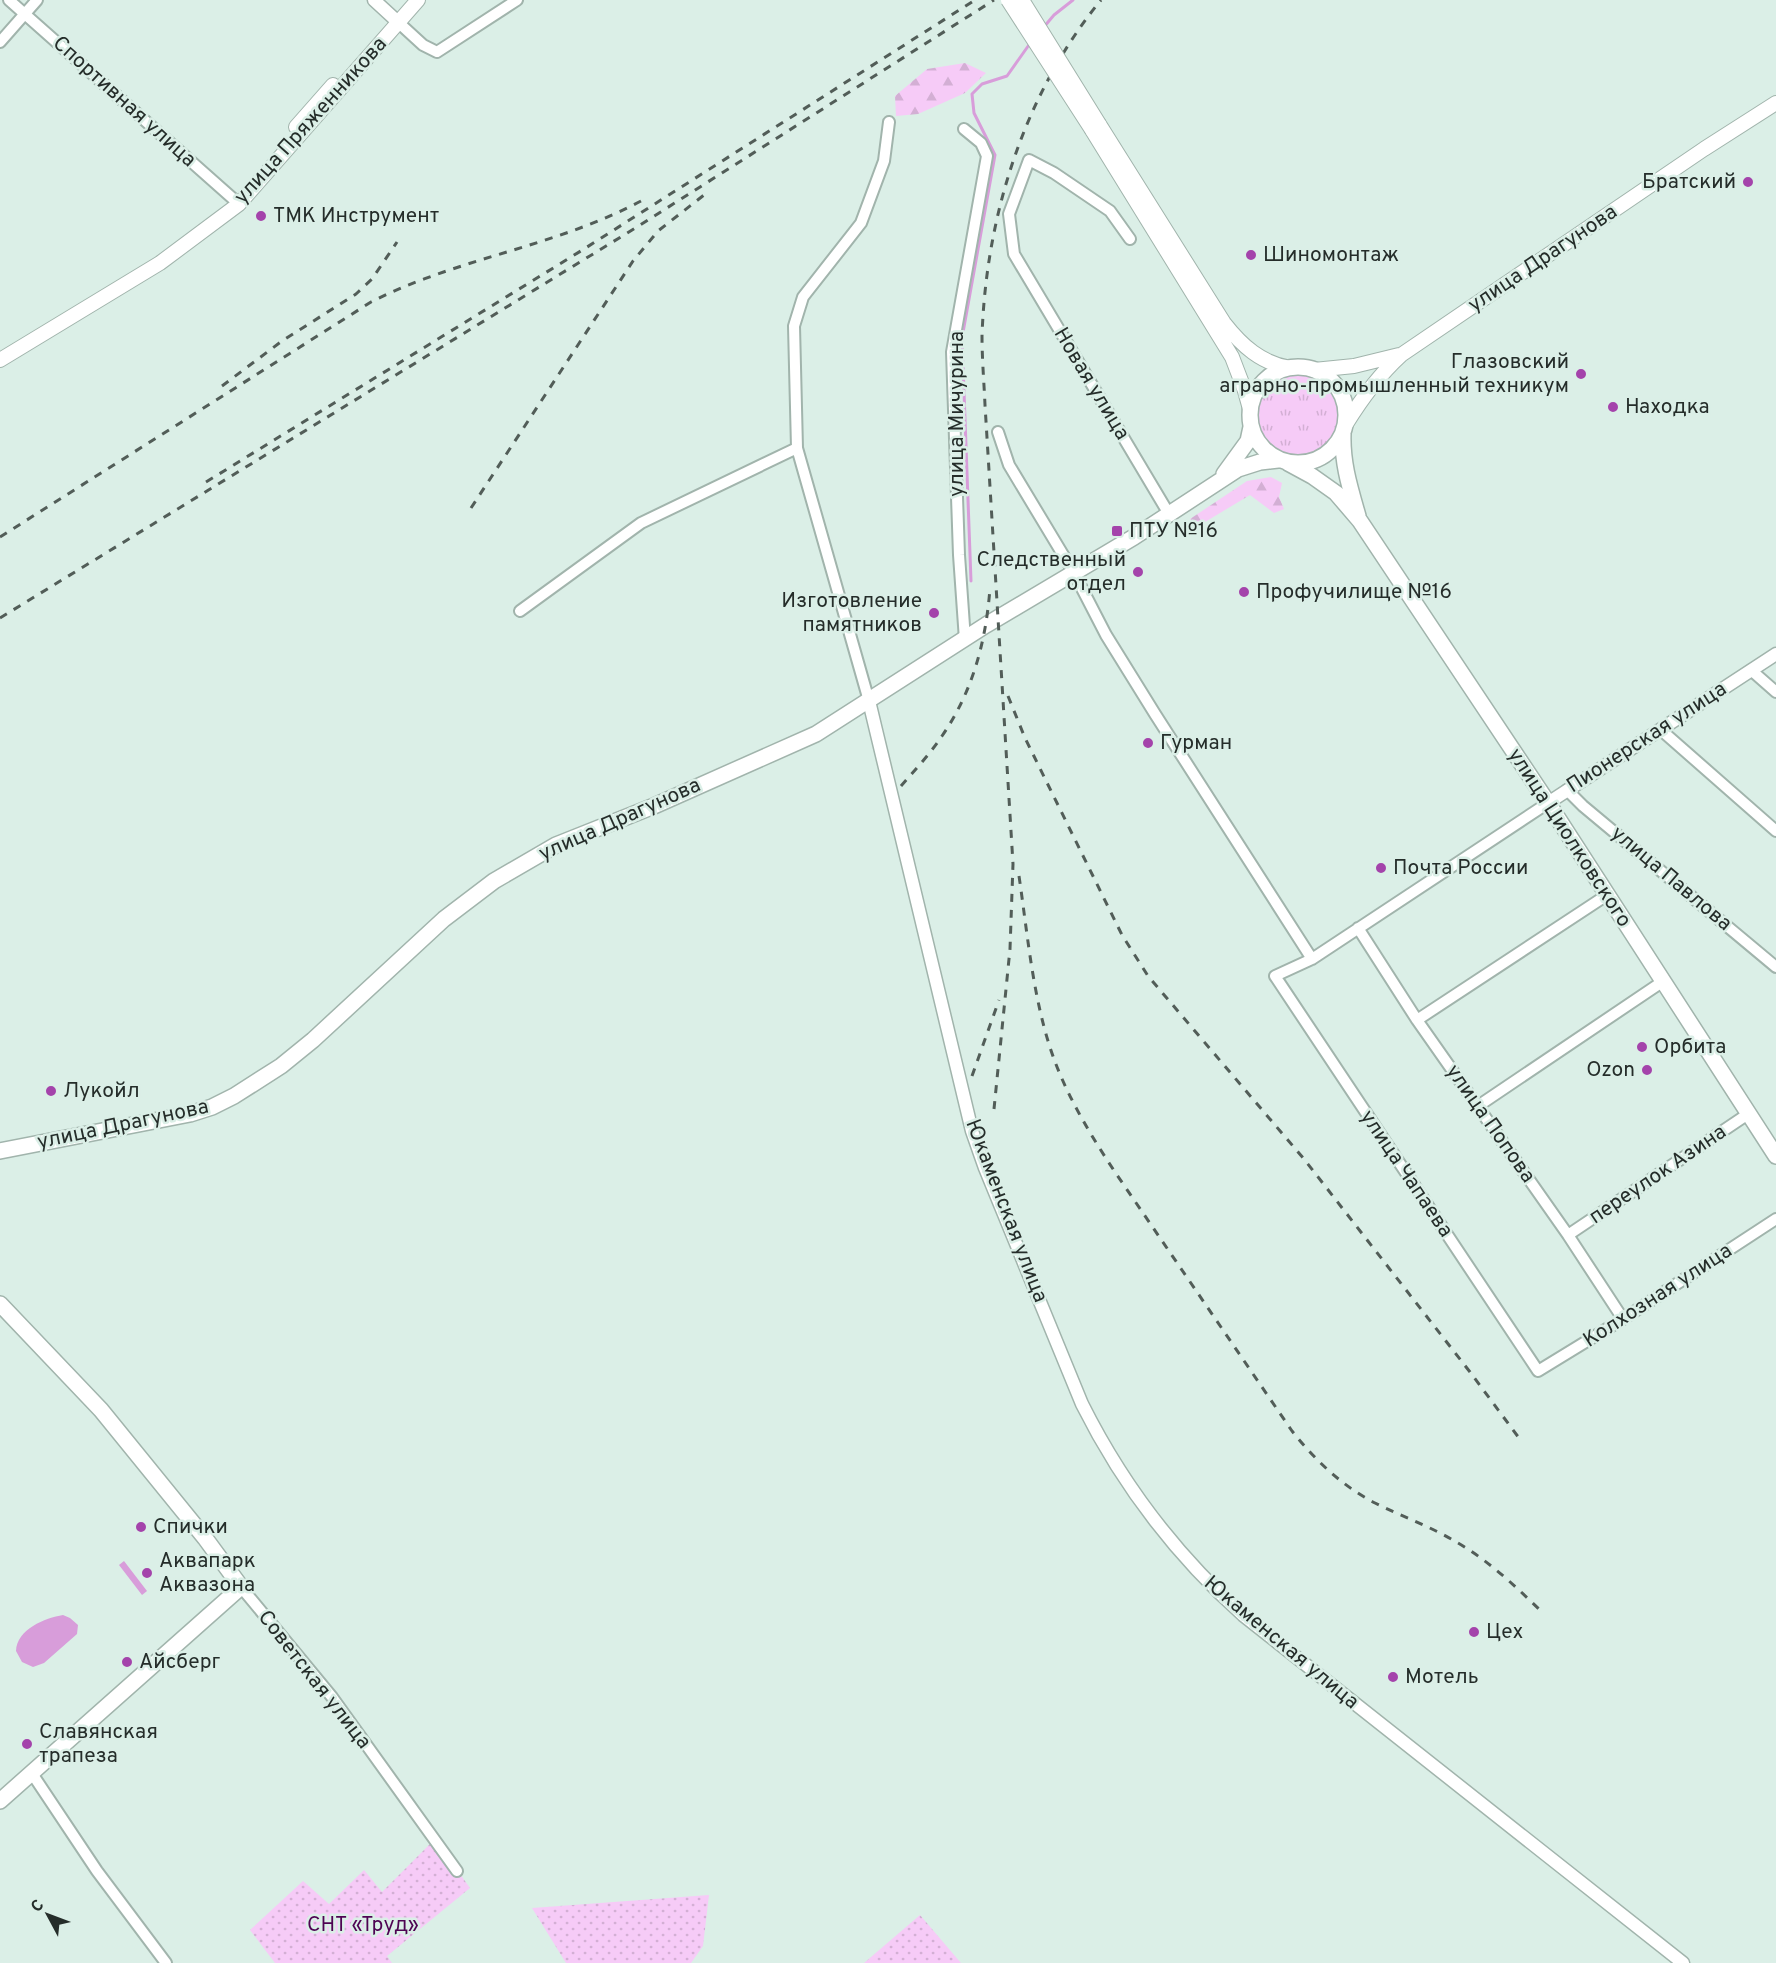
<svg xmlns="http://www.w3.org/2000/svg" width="1776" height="1963" viewBox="0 0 1776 1963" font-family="Overpass,sans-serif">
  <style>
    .grass { fill: url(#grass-tufts) }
    .forest { fill: url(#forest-firs) }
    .garden { fill: url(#garden-dots) }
    .water { fill: #d89dda }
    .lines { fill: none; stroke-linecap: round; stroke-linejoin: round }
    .stream { stroke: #d89dda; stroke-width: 3 }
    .minor-casing { stroke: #a1b4ac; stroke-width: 14 }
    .tertiary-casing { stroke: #a1b4ac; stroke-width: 15 }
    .secondary-casing { stroke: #a1b4ac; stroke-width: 16 }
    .primary-casing { stroke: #a1b4ac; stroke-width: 18 }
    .minor { stroke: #fff; stroke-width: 10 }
    .tertiary { stroke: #fff; stroke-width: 12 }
    .secondary { stroke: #fff; stroke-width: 14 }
    .primary { stroke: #fff; stroke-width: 15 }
    .rail { stroke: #525d58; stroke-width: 3; stroke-dasharray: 8 8; stroke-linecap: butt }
    .secondary-bridge-casing { stroke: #a1b4ac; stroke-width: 16; stroke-linecap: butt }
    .secondary-bridge { stroke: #fff; stroke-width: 14 }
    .poi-dot { fill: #a443ab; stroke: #dbefe7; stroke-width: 2 }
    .labels { text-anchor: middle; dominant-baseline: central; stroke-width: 5; stroke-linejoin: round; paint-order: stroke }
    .street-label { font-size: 21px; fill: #252d2a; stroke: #dbefe7 }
    .poi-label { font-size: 21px; fill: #252d2a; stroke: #dbefe7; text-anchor: start }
    .park-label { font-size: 21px; fill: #4e0353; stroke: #dbefe7 }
  </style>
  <defs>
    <pattern id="grass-tufts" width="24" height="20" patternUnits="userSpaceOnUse" patternTransform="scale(1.5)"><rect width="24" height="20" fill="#f6cbf7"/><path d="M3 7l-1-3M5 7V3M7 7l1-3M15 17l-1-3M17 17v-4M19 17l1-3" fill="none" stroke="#d3afd4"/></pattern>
    <pattern id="forest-firs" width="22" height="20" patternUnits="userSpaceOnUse" patternTransform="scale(1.5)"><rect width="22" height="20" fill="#f6cbf7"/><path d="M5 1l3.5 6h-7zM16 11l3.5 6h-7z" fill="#d3afd4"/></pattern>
    <pattern id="garden-dots" width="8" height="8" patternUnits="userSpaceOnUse" patternTransform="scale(1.5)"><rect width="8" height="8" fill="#f6cbf7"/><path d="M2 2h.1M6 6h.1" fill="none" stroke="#d3afd4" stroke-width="1.8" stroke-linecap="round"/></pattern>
  </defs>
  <rect width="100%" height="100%" fill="#dbefe7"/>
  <path class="grass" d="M1256 415a42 42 0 1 1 84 0a42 42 0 1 1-84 0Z"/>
  <path class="forest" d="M965,63L986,73L965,93L918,114L896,116L895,96L927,69Z
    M1271,477L1282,483L1279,497L1284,509L1274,513L1250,495L1195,528L1190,519L1247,481Z"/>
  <path class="garden" d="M435,1839L470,1888L387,1956L392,1963H275L250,1930L303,1881L329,1904L364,1870L382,1892Z
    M709,1895L703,1946L691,1963H566L532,1908Z
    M920,1915L961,1963H864Z"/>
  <path class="water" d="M124,1561L147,1591L142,1595L119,1565Z
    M63,1615L70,1618L78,1625L77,1634L44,1663L33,1667L22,1662L16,1651C17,1629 45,1618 63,1615Z"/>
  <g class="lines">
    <path class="stream" d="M1043,28L1054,15L1073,0
      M971,581L962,338L995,155L974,113L972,94L982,84L1007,76L1031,42"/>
    <g class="minor-casing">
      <path id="minor" d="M9,0L239,204
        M399,23L423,45L437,52L517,0
        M0,42L37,0
        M964,129L981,143L987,156L952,352L959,555L965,640
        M1130,239L1110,211L1054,173L1029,160L1009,214L1014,254L1169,514
        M998,432L1009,465L1074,573L1106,635L1155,714L1312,959
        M520,611L641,523L797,448
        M1751,670L1776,692
        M869,701L797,448L794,326L803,297L861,223L884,161L889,122
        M1661,730L1776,831
        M1567,790L1583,806L1776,967
        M1548,803L1312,959L1275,976L1538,1371L1623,1319L1776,1219
        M1358,928L1417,1020L1568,1235L1623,1319
        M1417,1020L1607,895
        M1478,1106L1662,982
        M1568,1235L1748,1114
        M241,1587L332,1697L457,1871
        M31,1772L97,1871L166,1963"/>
    </g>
    <g class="tertiary-casing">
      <path id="tertiary" d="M374,0L399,23
        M869,701L972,1131L985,1168L1082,1404C1122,1484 1176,1555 1243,1615L1683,1963
        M1548,803L1776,654"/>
    </g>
    <g class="secondary-casing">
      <path id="secondary" d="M1099,124L1224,323C1242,346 1261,363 1290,368
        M296,127L333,85
        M1092,130L1232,357L1245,391L1250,409
        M0,360L160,263L239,204L418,0
        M1314,370L1354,366L1399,355
        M1346,424C1362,398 1378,376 1401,355L1704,149L1776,103"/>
    </g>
    <g class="primary-casing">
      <path id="primary" d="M1250 415a48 48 0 1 1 96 0a48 48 0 1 1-96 0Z
        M1343,434C1342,463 1350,488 1358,516
        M1288,463L1312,476L1336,493L1360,521L1548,803L1776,1156
        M1224,474L1248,441L1251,427
        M0,1151L190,1114L212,1107L234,1096L281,1066L313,1040L444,919L494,881L556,845L654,806L816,734L986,625L1134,537L1238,469L1260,462L1278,460
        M0,1304L101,1410L205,1538L241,1587L0,1801"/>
    </g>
    <use href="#minor" class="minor"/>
    <use href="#tertiary" class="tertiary"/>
    <use href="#secondary" class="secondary"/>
    <use href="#primary" class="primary"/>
    <path class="rail" d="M222,386L282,341L356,294L372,279L397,242
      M206,482L584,249L975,0
      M471,508L633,261L658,231L704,195
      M0,537L371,302C457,258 555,247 641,201
      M0,618L637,227L994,0
      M1008,696L1025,738L1122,935L1148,976L1304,1159L1470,1372L1519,1438
      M901,786C915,770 930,754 942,736C973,691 986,641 990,588
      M1019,876C1028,937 1033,1001 1054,1059C1069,1100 1093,1139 1117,1175L1292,1431C1315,1460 1342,1486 1375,1503C1403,1517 1432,1527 1458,1543C1489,1561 1515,1586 1540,1610
      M972,1076L999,1000
      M994,1109L1010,949L1013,864L985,405C984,382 982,359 982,336C986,216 1024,94 1101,0"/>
    <g class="secondary-bridge-casing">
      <path id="secondary-bridge" d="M1008,0L1092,130
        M1022,0L1099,124"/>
    </g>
    <use href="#secondary-bridge" class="secondary-bridge"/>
  </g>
  <g class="poi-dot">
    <circle cx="1748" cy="182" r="6"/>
    <circle cx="261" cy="216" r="6"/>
    <circle cx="1251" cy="255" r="6"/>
    <circle cx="1581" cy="374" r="6"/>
    <circle cx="1613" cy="407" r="6"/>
    <rect x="1111" y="525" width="12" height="12" rx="3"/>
    <circle cx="1138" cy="572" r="6"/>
    <circle cx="1244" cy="592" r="6"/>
    <circle cx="934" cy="613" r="6"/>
    <circle cx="1148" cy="743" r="6"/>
    <circle cx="1381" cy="868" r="6"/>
    <circle cx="1642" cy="1047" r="6"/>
    <circle cx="1647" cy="1070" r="6"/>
    <circle cx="51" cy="1091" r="6"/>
    <circle cx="141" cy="1527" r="6"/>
    <circle cx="147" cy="1573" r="6"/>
    <circle cx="1474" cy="1632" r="6"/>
    <circle cx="127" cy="1662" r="6"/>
    <circle cx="1393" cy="1677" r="6"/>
    <circle cx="27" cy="1744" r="6"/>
  </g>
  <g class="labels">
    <g class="street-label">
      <text transform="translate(124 102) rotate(42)">Спортивная улица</text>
      <text transform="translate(311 121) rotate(-48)">улица Пряженникова</text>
      <text transform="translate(1543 259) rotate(-34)">улица Драгунова</text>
      <text transform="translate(1091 384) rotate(59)">Новая улица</text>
      <text transform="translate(957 414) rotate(-90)">улица Мичурина</text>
      <text transform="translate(1647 738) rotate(-33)">Пионерская улица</text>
      <text transform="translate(620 820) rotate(-24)">улица Драгунова</text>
      <text transform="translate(1569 838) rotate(57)">улица Циолковского</text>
      <text transform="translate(1671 879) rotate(40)">улица Павлова</text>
      <text transform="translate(1490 1124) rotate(55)">улица Попова</text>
      <text transform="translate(123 1125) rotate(-12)">улица Драгунова</text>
      <text transform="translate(1406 1174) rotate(56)">улица Чапаева</text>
      <text transform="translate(1658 1175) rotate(-34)">переулок Азина</text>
      <text transform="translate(1006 1211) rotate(69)">Юкаменская улица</text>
      <text transform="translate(1658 1296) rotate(-33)">Колхозная улица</text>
      <text transform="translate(1281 1643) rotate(40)">Юкаменская улица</text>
      <text transform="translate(314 1680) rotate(52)">Советская улица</text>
    </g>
    <g class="poi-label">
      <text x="1736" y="182" text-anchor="end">Братский</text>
      <text x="273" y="216">ТМК Инструмент</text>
      <text x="1263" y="255">Шиномонтаж</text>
      <text x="1569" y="362" text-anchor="end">Глазовский<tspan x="1569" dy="24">аграрно-промышленный техникум</tspan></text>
      <text x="1625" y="407">Находка</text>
      <text x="1129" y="531">ПТУ №16</text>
      <text x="1126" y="560" text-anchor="end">Следственный<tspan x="1126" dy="24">отдел</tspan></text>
      <text x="1256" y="592">Профучилище №16</text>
      <text x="922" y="601" text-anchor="end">Изготовление<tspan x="922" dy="24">памятников</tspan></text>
      <text x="1160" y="743">Гурман</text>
      <text x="1393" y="868">Почта России</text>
      <text x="1654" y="1047">Орбита</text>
      <text x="1635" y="1070" text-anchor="end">Ozon</text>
      <text x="63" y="1091">Лукойл</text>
      <text x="153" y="1527">Спички</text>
      <text x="159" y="1561">Аквапарк<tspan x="159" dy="24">Аквазона</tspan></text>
      <text x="1486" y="1632">Цех</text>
      <text x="139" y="1662">Айсберг</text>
      <text x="1405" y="1677">Мотель</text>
      <text x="39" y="1732">Славянская<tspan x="39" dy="24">трапеза</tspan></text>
    </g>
    <g class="park-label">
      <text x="363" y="1925">СНТ «Труд»</text>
    </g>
  </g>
  <g transform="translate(48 1915) rotate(311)" stroke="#dbefe7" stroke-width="4.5" paint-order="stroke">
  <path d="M0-4.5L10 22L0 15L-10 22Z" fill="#252d2a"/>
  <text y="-9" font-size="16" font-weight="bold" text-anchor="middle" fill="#252d2a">С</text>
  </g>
</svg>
